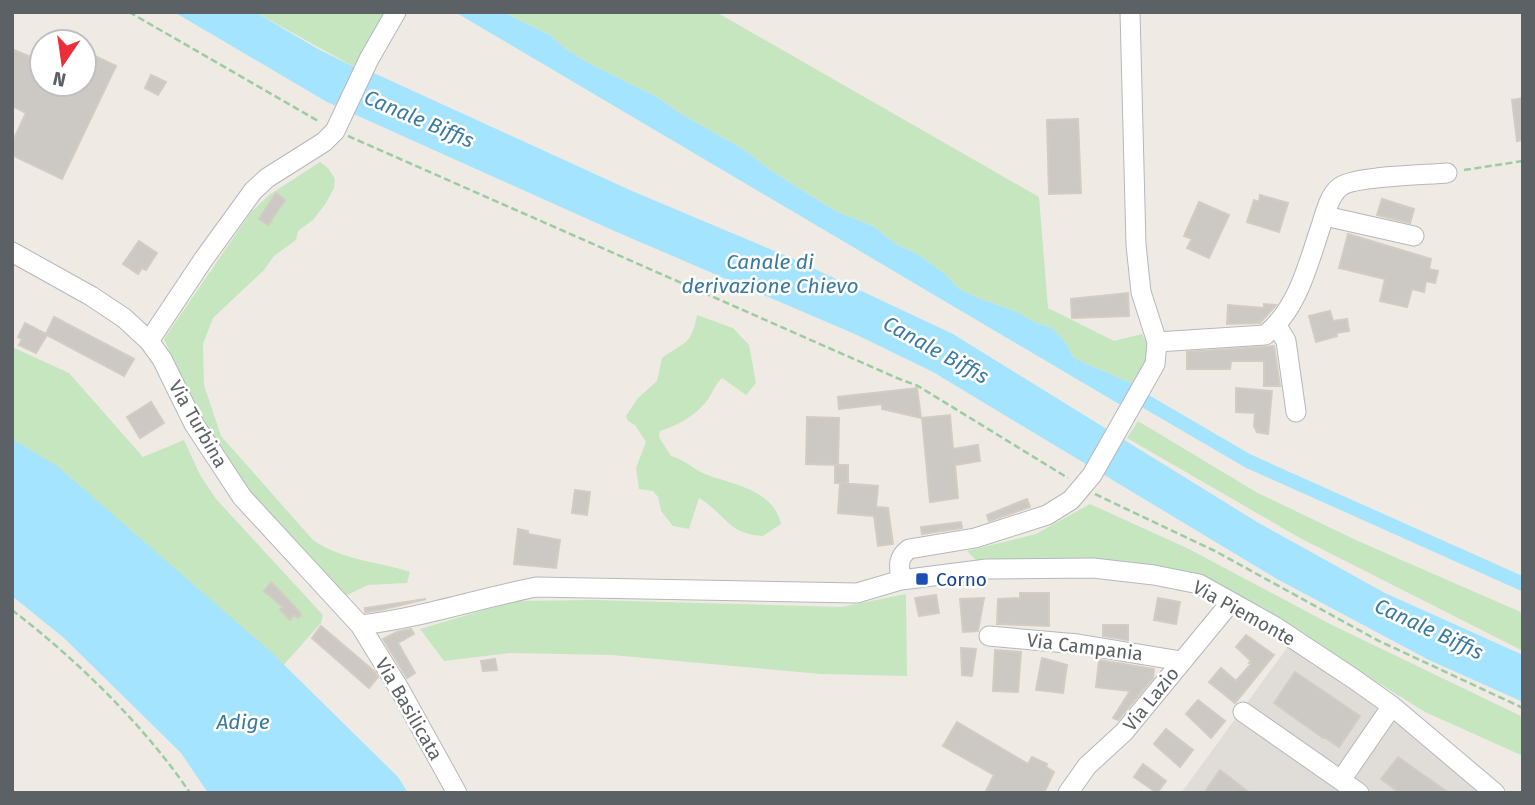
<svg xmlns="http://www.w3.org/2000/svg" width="1535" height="805" viewBox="0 0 1535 805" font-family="'Fira Sans',sans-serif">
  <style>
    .industrial { fill: #e0ddd8 }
    .green { fill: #c6e6c0 }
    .water { fill: #a4e4ff }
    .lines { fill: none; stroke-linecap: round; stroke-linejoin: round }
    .canal { stroke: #a4e4ff; stroke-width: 14 }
    .building { fill: #ccc8c3; stroke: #d3ccc2; stroke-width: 2 }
    .minor-casing { stroke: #b5b8bb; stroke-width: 21 }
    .path { stroke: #9ccca3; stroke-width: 2.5; stroke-dasharray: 7 3.5; stroke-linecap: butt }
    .minor { stroke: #fff; stroke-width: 19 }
    .transit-dot { fill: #1a4fb4; stroke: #fff; stroke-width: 2.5 }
    .labels { text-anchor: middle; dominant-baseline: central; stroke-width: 5; stroke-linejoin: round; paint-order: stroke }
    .street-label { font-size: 19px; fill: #5c6165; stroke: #fff }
    .transit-label { font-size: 19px; fill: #164399; stroke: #fff; text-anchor: start }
    .water-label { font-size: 21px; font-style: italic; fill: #3b7aa0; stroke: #fff }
  </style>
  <rect width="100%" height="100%" fill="#efebe4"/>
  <path class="industrial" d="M1290,644L1357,688L1481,793H1181Z"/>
  <path class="green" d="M255,12H385L356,68Z
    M503,12H716L1039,197L1048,308L1114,341L1142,334L1150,349L1136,385L1082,362L1073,357L1066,343L1052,328L1034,322L1015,311L978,298L959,289L946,275L919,255L896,244L873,226L837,212L770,170L746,151L678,112L657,97L588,63L567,50L550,35Z
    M320,162L328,168L335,179L334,188L326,203L313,220L298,231L296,240L274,256L264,270L213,318L203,344L204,385L221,436L313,540C344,561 377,561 410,572L407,583L368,585L341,598L221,464L164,339L251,212L269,195Z
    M697,315L733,328L749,345L756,383L746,395L722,378C716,384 714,389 710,396C700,413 678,426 660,431L659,437L671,456C684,459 693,469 705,474C733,485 773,489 781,524L763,536C727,534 726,514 699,498L689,529L673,526L661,511L658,497L653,491L639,489L636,468L646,442L635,425L628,421L626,416L638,398L657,381L662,358C685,341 691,346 697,315Z
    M12,347L69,373L143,457L184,440L200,475L216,499L323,615L321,623L281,668L12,451Z
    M1138,421L1256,492L1358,541L1523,613V651L1300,538L1127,438Z
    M1090,504L1189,549L1330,624L1523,717V756L1425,712L1272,617L1199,579L981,565L967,551L1036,534Z
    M906,594L907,676L821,674L612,655L511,653L444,661L420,629L514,601L592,600L841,607Z"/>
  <path class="water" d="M174,12H255L318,49L356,68L376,74L632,191L789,257L953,334L1257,522L1385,593L1523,655V702L1429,660L1277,579L933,372L857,335L612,230L327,102Z
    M455,12H503L550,35L567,50L588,63L657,97L678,112L746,151L770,170L837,212L873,226L896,244L919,255L946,275L959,289L978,298L1015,311L1034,322L1052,328L1066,343L1073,357L1082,362L1136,385L1124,407Z
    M12,439L57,466L271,652L398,777L408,793H208L181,753L64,638L12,596Z"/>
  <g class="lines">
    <path class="canal" d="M1128,391L1248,461L1523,584"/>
  </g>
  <path class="building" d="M42,40V84H84V65L89,53L116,66L62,179L12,155V143L26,113L12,106V49L33,58Z
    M151,75L166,82L158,95L145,88Z
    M1523,98V140L1517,141L1512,100Z
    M1078,119L1081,193L1049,194L1047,120Z
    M276,193L285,200L268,225L259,219Z
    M1260,195L1288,203L1279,232L1247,222L1254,200L1259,202Z
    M1382,199L1414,209L1410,223L1377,215Z
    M1199,202L1229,215L1209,258L1187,248L1192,239L1184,236Z
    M1348,234L1431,259L1429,269L1438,271L1435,283L1426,281L1424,292L1412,289L1407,307L1380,301L1385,279L1339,268Z
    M139,241L157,253L146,270L142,268L138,274L123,264Z
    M1128,293L1129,316L1072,318L1071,299Z
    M1264,304L1276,305L1260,323L1227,324L1228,305L1264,308Z
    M1330,311L1333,321L1347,319L1349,331L1336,333L1337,336L1316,342L1309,316Z
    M54,317L134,359L124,376L47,335L36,353L19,345L22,339L18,337L25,323L46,334Z
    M1274,346L1280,386H1264V361H1231L1230,369H1187V352Z
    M917,388L921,418L882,409V404L839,409L838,397Z
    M1236,388L1272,391L1268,434L1257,432L1254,426L1255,413L1236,412Z
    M151,402L164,423L140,438L127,417Z
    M950,415L953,449L978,445L980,461L955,465L958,498L930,502L922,418Z
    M807,417L839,418L838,465L806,464Z
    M835,465H848V483H835Z
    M840,483L878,486L876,507L888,508L893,544L878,546L874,516L838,513Z
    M575,490L590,492L587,515L572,513Z
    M1027,499L1030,507L989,521L987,515Z
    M961,522L962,528L922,534L921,527Z
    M518,529L528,531V534L560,540L556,568L514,564Z
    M271,582L299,611L301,615L298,618L294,615L290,620L280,610L283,607L264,591Z
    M1020,593H1049V626L997,624L998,599L1020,598Z
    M936,595L939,613L919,616L915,598Z
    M984,598L978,631L963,632L960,599Z
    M1158,598L1180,602L1176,624L1154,620Z
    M426,599L380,610L365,612V608Z
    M1103,625H1128V640L1103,636Z
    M321,626L375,672L378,677L369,688L312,638Z
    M411,629L414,634L398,643L415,673L407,678L383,639L397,632Z
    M1246,635L1274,655L1235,703L1209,682L1221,668L1236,681L1251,664L1249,663L1251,661L1236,647Z
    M961,648L976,649L972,676L962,675Z
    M995,650L1021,652L1018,692L993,691Z
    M1042,658L1067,665L1063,693L1036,690Z
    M495,659L497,670L483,671L481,661Z
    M1099,660L1154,669L1153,678L1118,720L1113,718L1130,691L1096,687Z
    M1295,672L1360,716L1339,747L1324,737L1323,738L1274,703Z
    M1198,700L1225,721L1211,738L1186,714Z
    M957,722L1028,764L1032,757L1047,764L1046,767L1054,772L1044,793H985L994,775L943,746Z
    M1166,729L1193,750L1180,767L1154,744Z
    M1398,757L1422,774L1449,793H1400L1381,779Z
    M1143,764L1166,781L1157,793L1134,777Z
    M1220,770L1250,793H1204Z"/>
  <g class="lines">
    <g class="minor-casing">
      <path id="minor" d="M1325,216L1414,236
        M12,252L91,296L124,318L149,341L162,359L194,424L242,497L360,625L400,690L457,793
        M1277,326L1286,341L1296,412
        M149,341L203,260L253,191L267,178L324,142L335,131L369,59L396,12
        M1157,342L1265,335C1298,309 1308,264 1321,226C1325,214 1329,195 1340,187C1353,176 1427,175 1447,173
        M901,580C899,566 897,558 909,549L975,538L1047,515L1071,500L1092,475L1155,364L1157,342L1141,292L1136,245L1130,12
        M360,625C420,618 477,599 536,587L857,593L901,580L987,569L1093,568L1154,575L1199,584L1274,626L1354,679L1392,706L1495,793
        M989,636L1078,644L1181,661
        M1243,712L1359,793
        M1341,780L1392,706
        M1068,793L1087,766L1124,732L1231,602"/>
    </g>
    <path class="path" d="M129,12L320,122
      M348,136L897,378L918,386L1068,478
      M1464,170L1523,161
      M1095,494L1215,551L1377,640L1523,708
      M12,610C76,659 145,726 190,793"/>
    <use href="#minor" class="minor"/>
  </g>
  <rect class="transit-dot" x="915" y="572" width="14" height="14" rx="3.5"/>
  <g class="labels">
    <g class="street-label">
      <text transform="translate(198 424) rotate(60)">Via Turbina</text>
      <text transform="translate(1244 613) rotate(29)">Via Piemonte</text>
      <text transform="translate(1085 647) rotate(7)">Via Campania</text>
      <text transform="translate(1151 699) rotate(-51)">Via Lazio</text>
      <text transform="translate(409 709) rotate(60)">Via Basilicata</text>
    </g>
    <g class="transit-label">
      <text x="936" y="579">Corno</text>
    </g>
    <g class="water-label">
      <text transform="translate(419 119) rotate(23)">Canale Biffis</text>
      <text x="770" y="262">Canale di<tspan x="770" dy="24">derivazione Chievo</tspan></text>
      <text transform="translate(936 350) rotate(29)">Canale Biffis</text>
      <text transform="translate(1429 629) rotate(25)">Canale Biffis</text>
      <text x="243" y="722">Adige</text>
    </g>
  </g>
  <rect width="1535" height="805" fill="none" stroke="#5c6165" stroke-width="28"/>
  <g transform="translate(63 63) rotate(193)"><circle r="33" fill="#ffffff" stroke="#bec0c1" stroke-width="2"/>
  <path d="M0-5L12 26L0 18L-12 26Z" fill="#ea2e3a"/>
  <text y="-10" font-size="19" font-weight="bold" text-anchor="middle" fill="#5c6165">N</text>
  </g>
</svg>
